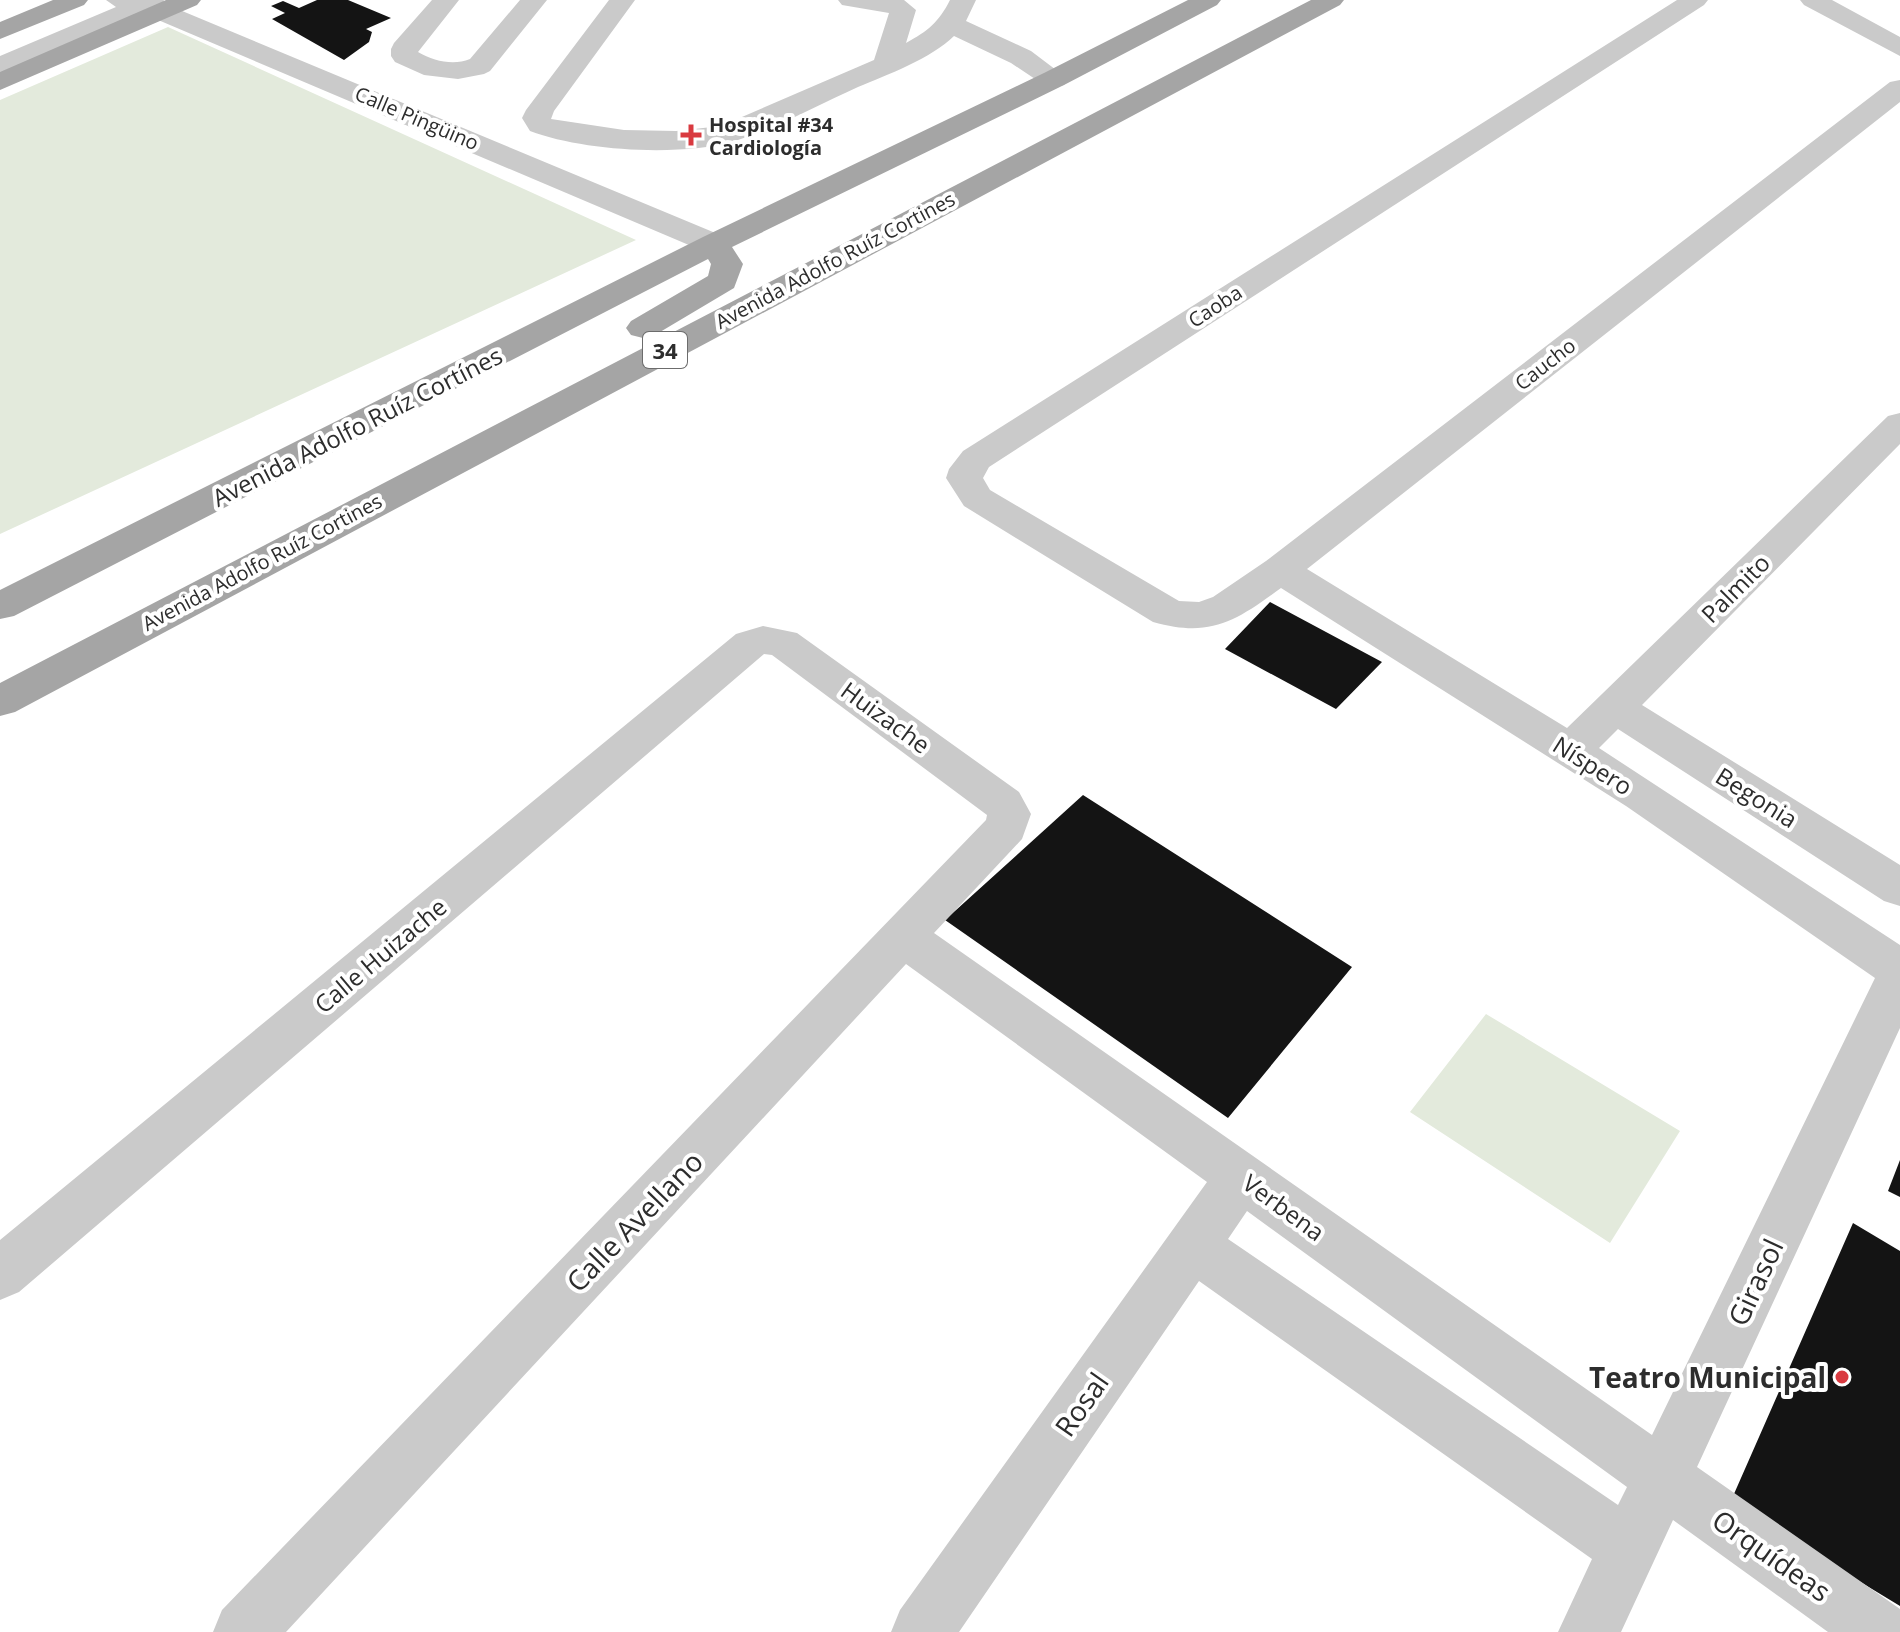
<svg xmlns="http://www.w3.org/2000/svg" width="1900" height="1632" viewBox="0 0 1900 1632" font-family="'Open Sans',sans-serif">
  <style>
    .green { fill: #e3eadc }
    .building { fill: #141414 }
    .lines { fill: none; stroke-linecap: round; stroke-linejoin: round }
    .minor { fill: #cacaca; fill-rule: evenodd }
    .major { fill: #a5a5a5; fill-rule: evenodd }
    .poi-dot { fill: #d93a40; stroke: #fff; stroke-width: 3 }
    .labels { text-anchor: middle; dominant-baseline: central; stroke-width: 8; stroke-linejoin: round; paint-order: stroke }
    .far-street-label { font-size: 20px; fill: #2d2d2d; stroke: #fff }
    .far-poi-label { font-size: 20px; font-weight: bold; fill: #2d2d2d; stroke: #fff; text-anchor: start }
    .shield { fill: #fff; stroke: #6c6c6c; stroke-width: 2 }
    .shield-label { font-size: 22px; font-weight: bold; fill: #2d2d2d }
    .street-label { font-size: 24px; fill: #2d2d2d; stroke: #fff }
    .near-street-label { font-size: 28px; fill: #2d2d2d; stroke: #fff }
    .near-poi-label { font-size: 28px; font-weight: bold; fill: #2d2d2d; stroke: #fff; text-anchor: end }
  </style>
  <rect width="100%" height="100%" fill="#fff"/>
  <path class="green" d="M168,27L636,240L0,534V100Z
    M1486,1014L1680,1131L1610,1243L1410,1112Z"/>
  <path class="building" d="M317,0H348L391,18L366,29L372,32L369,42L344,60L272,19L285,13L271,6L283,1L299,8Z
    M1270,602L1382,662L1336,709L1225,649Z
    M1083,795L1352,967L1228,1118L945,920Z
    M1900,1160V1197L1888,1191Z
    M1853,1223L1900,1251V1606L1730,1503Z"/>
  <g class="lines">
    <path class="minor" d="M106,0H164L163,3L725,237L730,244L725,251L714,253L703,251L144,14L0,74V56L116,7Z
      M432,0H459L418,52C434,61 453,66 470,59L520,0H547L490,71L484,74L458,79L424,75L395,62L391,56V49L394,43Z
      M609,0H635L554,111L551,119L624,130L676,131L721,126L874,60L889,13L842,5L838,0H904L916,10L906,43C928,31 939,22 950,0H976L966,21L1031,51L1068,79L1064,85L1054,87L1044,85L1011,63L954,36C932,58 887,75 858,87C818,105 777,128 735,141C680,157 583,151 530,131L522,118L526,110Z
      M1677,0H1708L1704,5L989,467L983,478L990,490L1179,601L1199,602L1213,597L1266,561L1890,82L1900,80V102L1307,569L1567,728L1888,416L1900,413V444L1642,705L1900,865V906L1884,901L1618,729L1599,748L1900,945V1028L1697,1467L1900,1609V1632H1828L1673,1520L1621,1632H1558L1592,1559L1199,1281L959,1632H891L900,1610L1207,1182L906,964L286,1632H213L222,1610L986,820L987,815L772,655L764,654L19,1292L0,1300V1240L736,634L763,626L797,633L1019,792L1031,814L1022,839L934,933L1652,1435L1875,978L1626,806L1281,588C1235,622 1210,638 1153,622L964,506L946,478L949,469L963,451ZM1247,1211L1627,1487L1618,1505L1228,1239Z
      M1800,0H1832L1900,37V56L1804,5Z"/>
    <path class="major" d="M53,0H88L84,5L0,39V22Z
      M166,0H201L197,5L0,90V72Z
      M1188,0H1221L1217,5L1064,85L732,247L743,264L734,288L655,335L643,338L631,335L626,328L631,321L708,276L711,264L708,259L14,616L0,619V590L703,237L1044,73Z
      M1311,0H1344L1340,5L15,712L0,716V683Z"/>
  </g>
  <g class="poi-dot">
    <path d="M687 123h8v8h8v8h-8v8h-8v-8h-8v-8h8z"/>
    <circle cx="1842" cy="1377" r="8"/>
  </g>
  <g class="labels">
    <g class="far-street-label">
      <text transform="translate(417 118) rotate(23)">Calle Pingüino</text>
      <text transform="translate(835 260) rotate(-28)">Avenida Adolfo Ruíz Cortines</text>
      <text transform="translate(1215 306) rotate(-33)">Caoba</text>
      <text transform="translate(1545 364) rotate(-38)">Caucho</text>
      <text transform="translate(262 562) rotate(-28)">Avenida Adolfo Ruíz Cortines</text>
    </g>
    <g class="far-poi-label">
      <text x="709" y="124">Hospital #34<tspan x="709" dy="23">Cardiología</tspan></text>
    </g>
    <rect class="shield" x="643" y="332" width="44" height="36" rx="6"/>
    <g class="shield-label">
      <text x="665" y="350">34</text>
    </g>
    <g class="street-label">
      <text transform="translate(357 426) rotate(-27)">Avenida Adolfo Ruíz Cortínes</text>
      <text transform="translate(1735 588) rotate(-45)">Palmito</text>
      <text transform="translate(886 717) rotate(36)">Huizache</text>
      <text transform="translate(1593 765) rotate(32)">Níspero</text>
      <text transform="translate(1757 797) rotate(32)">Begonia</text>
      <text transform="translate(380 955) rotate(-40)">Calle Huizache</text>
      <text transform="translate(1284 1207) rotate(36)">Verbena</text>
    </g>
    <g class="near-street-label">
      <text transform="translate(634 1221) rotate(-46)">Calle Avellano</text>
      <text transform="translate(1755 1282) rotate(-65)">Girasol</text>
      <text transform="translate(1081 1404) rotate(-55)">Rosal</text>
      <text transform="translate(1772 1555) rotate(35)">Orquídeas</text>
    </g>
    <g class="near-poi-label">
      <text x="1826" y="1377">Teatro Municipal</text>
    </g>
  </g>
</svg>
